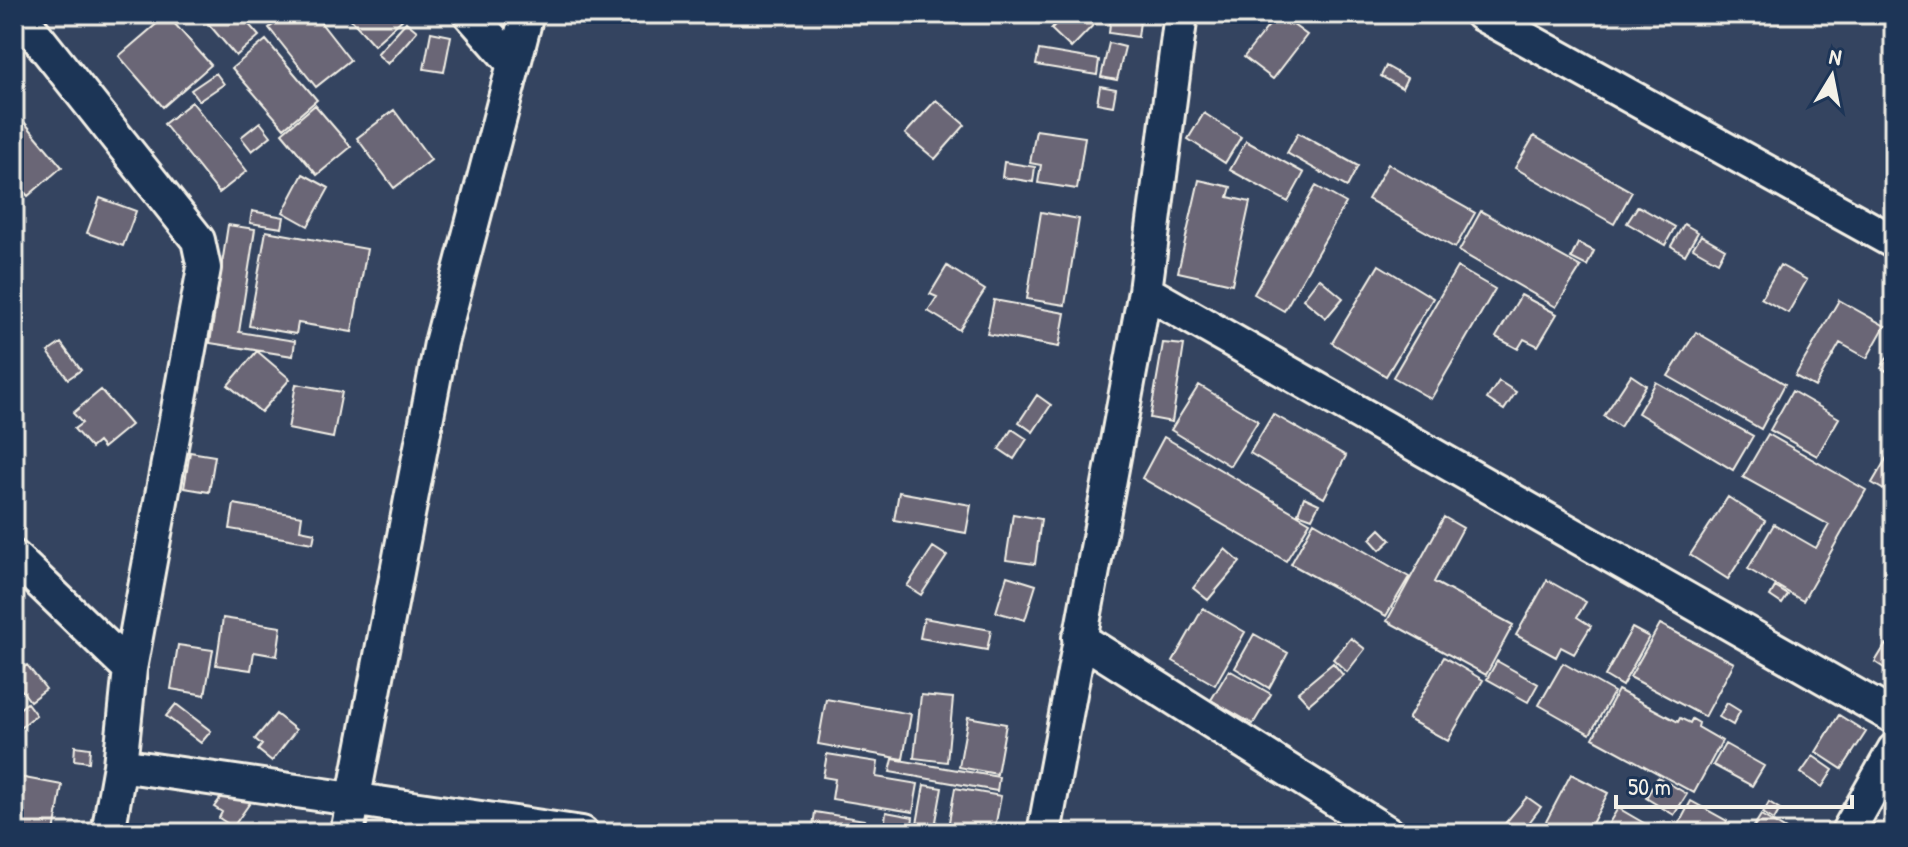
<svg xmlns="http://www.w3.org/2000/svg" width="1908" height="847" viewBox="0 0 1908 847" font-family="'Patrick Hand',sans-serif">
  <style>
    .building { fill: #6a6676; stroke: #f4f1e8; stroke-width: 2 }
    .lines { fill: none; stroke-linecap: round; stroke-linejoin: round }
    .minor-casing { stroke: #f4f1e8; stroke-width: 38 }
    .minor { stroke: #1d3557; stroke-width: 32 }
  </style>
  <rect width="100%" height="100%" fill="#344460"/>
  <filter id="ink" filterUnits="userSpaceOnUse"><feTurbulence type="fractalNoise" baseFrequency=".0125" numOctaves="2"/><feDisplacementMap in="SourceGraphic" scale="16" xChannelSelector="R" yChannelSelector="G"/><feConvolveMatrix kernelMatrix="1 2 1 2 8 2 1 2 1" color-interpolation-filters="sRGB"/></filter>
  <g filter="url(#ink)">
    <path class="building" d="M200,14H240L259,36L236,56Z
      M287,14H314L350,60L316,87L269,28Z
      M350,14H403L405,17L374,45L348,16Z
      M1065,14H1104L1071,48L1051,29Z
      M1111,14H1141L1138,37L1109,33Z
      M1278,14L1307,35L1273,79L1244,57Z
      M167,15L211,65L163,107L119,56Z
      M406,22L417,31L388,64L377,54Z
      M431,32L451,36L444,72L424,69Z
      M266,40L317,100L284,128L232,68Z
      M1109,43L1125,47L1117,80L1101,77Z
      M1039,50L1099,60L1097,75L1036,65Z
      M1386,66L1407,78L1402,88L1381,76Z
      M216,73L224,84L199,101L191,90Z
      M1100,86L1116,89L1113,106L1097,103Z
      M936,100L965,125L935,159L905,134Z
      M192,102L247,171L219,193L164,124Z
      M315,105L351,147L317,175L282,133Z
      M14,110L62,167L28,196L17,184L14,187Z
      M394,110L431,160L394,188L357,138Z
      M1204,113L1241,137L1225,163L1188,139Z
      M260,122L271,136L252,151L241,137Z
      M1036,130L1085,137L1077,189L1038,183L1041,165L1030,163Z
      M1298,133L1358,166L1347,187L1287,153Z
      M1534,136L1632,192L1614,224L1515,168Z
      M1246,141L1304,173L1288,202L1230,170Z
      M1004,162L1035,167L1033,182L1002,177Z
      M1388,164L1475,213L1455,248L1368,199Z
      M303,174L329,188L308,226L283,212Z
      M1199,180L1231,187L1228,197L1250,202L1232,284L1178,272Z
      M1316,186L1346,203L1284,311L1254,294Z
      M100,198L136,211L123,246L87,233Z
      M1638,206L1675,227L1665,245L1627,223Z
      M252,211L284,217L282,228L250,223Z
      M1481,211L1581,267L1556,307L1459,251Z
      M1041,212L1079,219L1065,305L1027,299Z
      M1684,224L1698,232L1685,255L1671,246Z
      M228,225L255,229L239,332L295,341L293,356L210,343Z
      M266,231L367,249L352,332L298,323L296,334L249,326Z
      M1701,235L1725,249L1718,262L1693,248Z
      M1578,243L1594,251L1587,266L1571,258Z
      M1379,265L1433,298L1386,376L1332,343Z
      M1780,265L1807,280L1788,313L1761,298Z
      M947,266L985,290L959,330L928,311L937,297L930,294Z
      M1457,267L1495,289L1431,399L1393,377Z
      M1319,278L1343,298L1326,318L1303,299Z
      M1521,295L1557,314L1538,346L1524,339L1518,349L1496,337Z
      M994,300L1065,313L1059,347L987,334Z
      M1839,300L1885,326L1867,358L1840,343L1815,387L1795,376Z
      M1696,332L1785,384L1761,429L1668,376Z
      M61,343L81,370L68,379L48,352Z
      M1163,343L1184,345L1172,422L1150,418Z
      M1894,346V375L1881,368Z
      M257,351L290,379L261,412L228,385Z
      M1631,375L1646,385L1620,427L1604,416Z
      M1499,381L1516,392L1504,410L1487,399Z
      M1656,382L1753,436L1733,470L1638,413Z
      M296,384L342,392L333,438L288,429Z
      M1199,385L1258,421L1230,466L1171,430Z
      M101,390L131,425L103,448L98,442L91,448L74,429L82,423L73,413Z
      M1792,391L1839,418L1817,456L1770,430Z
      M1037,395L1051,405L1033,432L1019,422Z
      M1273,414L1346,456L1324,498L1250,453Z
      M1012,429L1027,439L1014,459L999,449Z
      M1768,434L1866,490L1803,601L1748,569L1774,524L1816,548L1829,525L1743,477Z
      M1164,437L1310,522L1286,561L1142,478Z
      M1893,447L1894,448V496L1872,483Z
      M190,452L215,456L209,492L184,488Z
      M899,492L971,505L966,533L894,520Z
      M1304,497L1319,504L1312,518L1298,513Z
      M1728,497L1765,521L1728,579L1690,555Z
      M234,504L302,516L300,530L315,533L313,543L230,529Z
      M1013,514L1041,519L1035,564L1006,560Z
      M1444,517L1463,528L1434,582L1513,625L1486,675L1387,621Z
      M1314,522L1409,577L1386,616L1291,564Z
      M1380,529L1391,540L1380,550L1370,539Z
      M933,547L947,556L921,595L907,586Z
      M1225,549L1240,562L1208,600L1193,588Z
      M1007,576L1036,585L1025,620L996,612Z
      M1547,580L1586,602L1577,617L1591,626L1574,654L1561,647L1556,657L1516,635Z
      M1775,587L1788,595L1782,604L1770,596Z
      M1203,608L1245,632L1215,685L1173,661Z
      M223,618L281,627L277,656L254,652L251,670L216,665Z
      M924,618L991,630L987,650L920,638Z
      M1660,624L1734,663L1705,717L1630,677Z
      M1632,628L1649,637L1622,686L1605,676Z
      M1254,634L1288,653L1269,688L1235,668Z
      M1351,638L1365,649L1347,672L1333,659Z
      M1886,644L1894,649V670L1892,673L1875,662Z
      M178,645L213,650L205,695L171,689Z
      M1444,657L1483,680L1448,741L1408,719Z
      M1497,661L1538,684L1528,702L1487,679Z
      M1333,663L1343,675L1309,704L1298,692Z
      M1563,663L1614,692L1590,734L1539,705Z
      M27,665L46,689L30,701L14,680V674Z
      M1229,670L1271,694L1253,724L1211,700Z
      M1618,690L1678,722L1680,718L1690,723L1692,719L1699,723L1698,727L1722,741L1694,793L1593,738Z
      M921,695L953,698L947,762L914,758Z
      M826,699L911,714L903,759L818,744Z
      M14,702L19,709L27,703L36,715L14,733Z
      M1727,703L1740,711L1733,725L1719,717Z
      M176,704L211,731L201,743L166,716Z
      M276,714L296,730L272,761L258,750L262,745L255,739Z
      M1839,715L1866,732L1842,769L1816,752Z
      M968,717L1006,724L997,774L959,767Z
      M1725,744L1764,766L1752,786L1713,765Z
      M75,746L90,748L89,762L74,760Z
      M827,754L878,762L876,777L918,784L913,812L832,799L835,779L823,777Z
      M1813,756L1833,770L1822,787L1801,773Z
      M893,759L999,777L997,791L890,772Z
      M1571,774L1608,793L1587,833H1540Z
      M14,776L62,785L54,833H14Z
      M1658,777L1687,794L1674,815L1646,798Z
      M230,785L252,800L233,827L219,818L222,812L214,807Z
      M924,785L942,788L935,827L917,824Z
      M955,788L1001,796L994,833H947Z
      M1527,797L1541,807L1521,833H1497Z
      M1691,801L1727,821L1721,833H1674Z
      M1769,802L1780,809L1774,820L1763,813Z
      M1618,808L1661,833H1603Z
      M815,812L865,820L863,833H812Z
      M886,812L913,817L911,833L884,828Z
      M1761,815L1791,833H1762L1753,828Z"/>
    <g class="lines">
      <g class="minor-casing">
        <path id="minor" d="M19,14L198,240L204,268L130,669L120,765L108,833
          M470,14L513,63
          M1481,14L1894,242
          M1145,291L1894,717
          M14,557L130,669
          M1079,638L1388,833
          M120,765L582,833
          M347,833L441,343L527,14
          M1044,833L1145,291L1181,14
          M1847,833L1894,750"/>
      </g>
      <use href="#minor" class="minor"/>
    </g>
  </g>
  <rect width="1908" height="847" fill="none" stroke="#1d3557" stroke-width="48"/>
  <rect x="24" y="24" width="1860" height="799" fill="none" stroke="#f4f1e8" stroke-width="3" filter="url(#ink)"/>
  <g transform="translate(1832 76) rotate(10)" stroke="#1d3557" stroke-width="6" paint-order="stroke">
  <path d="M0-6L14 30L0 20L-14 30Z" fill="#f4f1e8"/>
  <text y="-12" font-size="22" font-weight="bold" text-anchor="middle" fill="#f4f1e8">N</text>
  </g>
  <path d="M1616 795v12h236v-12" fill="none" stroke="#f4f1e8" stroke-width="4"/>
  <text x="1628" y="795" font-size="24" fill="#f4f1e8" stroke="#1d3557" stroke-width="6" paint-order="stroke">50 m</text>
</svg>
